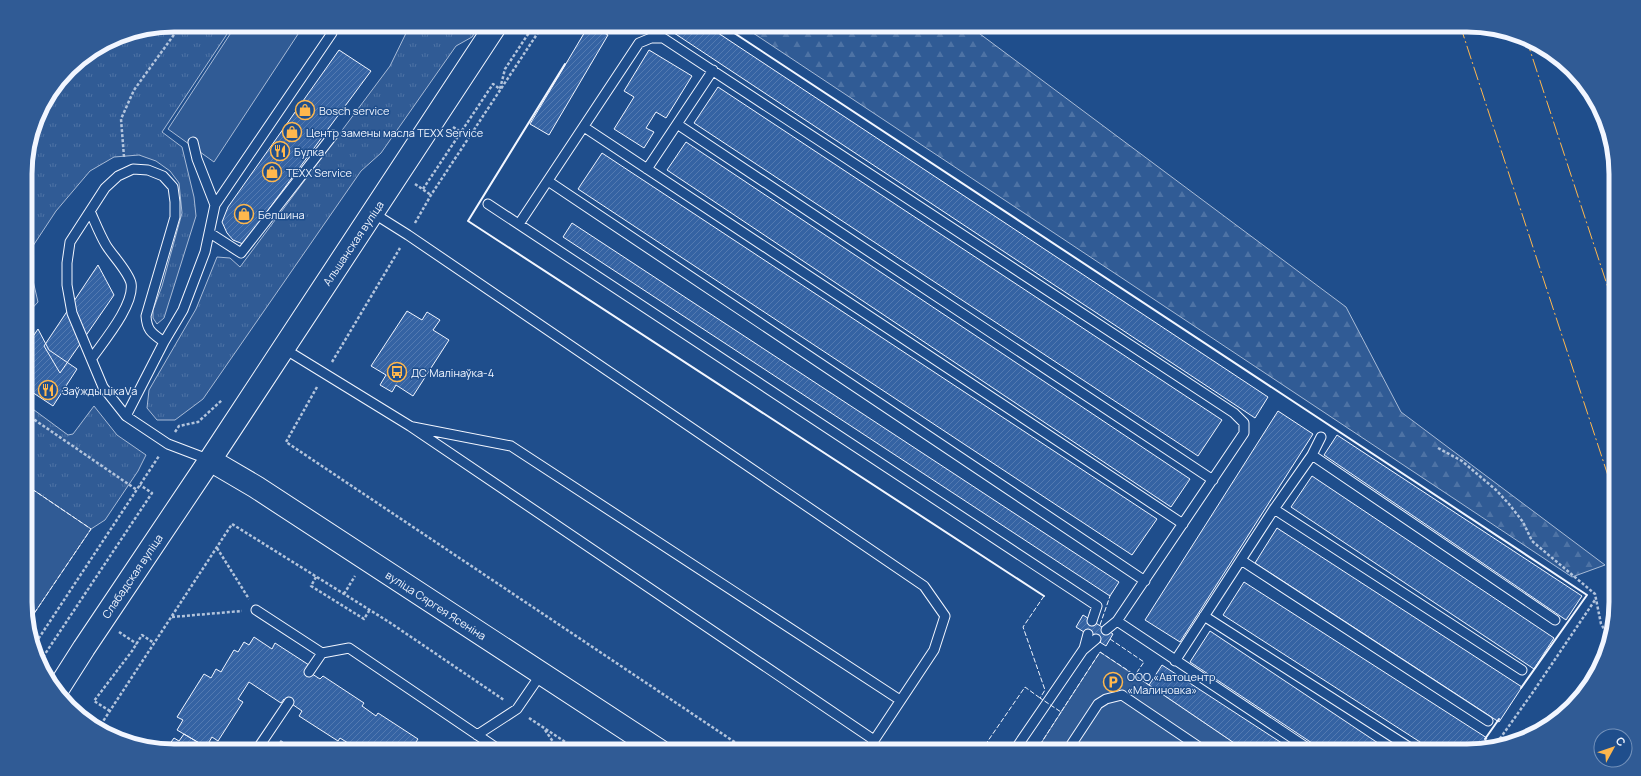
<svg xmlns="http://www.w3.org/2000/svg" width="1641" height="776" viewBox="0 0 1641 776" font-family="Manrope,sans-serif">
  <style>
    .grass { fill: url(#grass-tufts); stroke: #a8bbd7 }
    .forest { fill: url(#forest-firs); stroke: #a8bbd7 }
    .built { fill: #305b95; stroke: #a8bbd7 }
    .building { fill: url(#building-hatch); stroke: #f2f6ff }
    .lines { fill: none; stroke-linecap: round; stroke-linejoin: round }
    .service-casing { stroke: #f2f6ff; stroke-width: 11 }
    .secondary-casing { stroke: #f2f6ff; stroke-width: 24 }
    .path { stroke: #b3c4dc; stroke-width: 2.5; stroke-dasharray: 3 2; stroke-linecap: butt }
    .service { stroke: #1f4e8c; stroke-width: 9 }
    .secondary { stroke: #1f4e8c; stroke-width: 22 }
    .fence { stroke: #f2f6ff; stroke-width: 1; stroke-dasharray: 5 2; stroke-linecap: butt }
    .wall { stroke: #f2f6ff; stroke-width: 2 }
    .power { stroke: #ffb74d; stroke-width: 1; stroke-dasharray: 14 3 2 3; stroke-linecap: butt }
    .labels { text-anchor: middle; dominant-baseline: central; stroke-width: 3; stroke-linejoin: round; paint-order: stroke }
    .poi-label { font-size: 11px; fill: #f2f6ff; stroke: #1f4e8c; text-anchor: start }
    .street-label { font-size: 11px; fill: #f2f6ff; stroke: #1f4e8c }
    .rim { fill: none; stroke: #f2f6ff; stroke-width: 5 }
  </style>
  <defs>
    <pattern id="grass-tufts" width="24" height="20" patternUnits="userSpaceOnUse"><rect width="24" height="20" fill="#305b95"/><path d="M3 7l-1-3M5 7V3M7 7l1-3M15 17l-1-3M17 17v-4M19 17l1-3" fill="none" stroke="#4e73a5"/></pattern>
    <pattern id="forest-firs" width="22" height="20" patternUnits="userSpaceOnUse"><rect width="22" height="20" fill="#305b95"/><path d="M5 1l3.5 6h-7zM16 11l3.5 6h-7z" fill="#4e73a5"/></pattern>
    <pattern id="building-hatch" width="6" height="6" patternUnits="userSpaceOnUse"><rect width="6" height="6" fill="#3563a3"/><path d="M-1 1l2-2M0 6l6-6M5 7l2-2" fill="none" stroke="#537ab1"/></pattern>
  </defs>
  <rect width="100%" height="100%" fill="#1f4e8c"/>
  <path class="grass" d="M174,25H233L162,132L182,147L194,197L196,216L164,318L157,324L153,318V310L162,286L182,213L179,183L170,171L156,161L139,155L114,157L90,171L56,211L27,255L38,302L26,315L25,164L40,110L76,62L117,36Z
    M410,25H480L472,37L456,46L381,153L361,171L203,399L175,420H157L147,408L149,390L196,309L217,257L230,258L240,267L390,66Z
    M26,404L68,435L73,434L94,406L117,435L146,455L138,471L105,520L91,529L26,485Z"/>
  <path class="forest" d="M741,25H968L1346,307L1401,412L1605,565L1572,577Z"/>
  <path class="built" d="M236,25H304L214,162L168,129Z
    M26,485L91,529L27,624L26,621Z
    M1100,652L1246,751H1036Z"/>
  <path class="building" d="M589,25L608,35L549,135L530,124Z
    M662,25H706L1268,397L1255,418Z
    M339,50L371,71L243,244L233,240L227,233L222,222L228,207Z
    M649,50L692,76L666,118L656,112L646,128L654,132L644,148L614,129L634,97L624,91Z
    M718,87L1222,420L1198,456L694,123Z
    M686,142L1190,479L1171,507L667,170Z
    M602,153L1157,519L1132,555L578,189Z
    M572,223L1119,582L1110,596L563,237Z
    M98,265L114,295L60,373L44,346Z
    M407,311L422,320L427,312L440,320L433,330L449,340L413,396L396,385L392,392L380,385L386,375L371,366Z
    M38,329L49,350L77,369L53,406L26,388V347Z
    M1278,411L1313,434L1180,642L1145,620Z
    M1337,435L1582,596L1566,620L1324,455Z
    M1312,476L1554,638L1534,669L1291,507Z
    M1277,528L1522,687L1499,722L1255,563Z
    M1244,582L1487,738L1479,750L1434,751L1223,615Z
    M1083,615L1113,634L1106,646L1076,627Z
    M1210,631L1390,751H1324L1190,662Z
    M254,637L272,649L275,643L309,665V672L320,679L323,676L364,703L362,706L376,716L378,713L418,739L416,742L430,751H354L356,748L340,738L338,741L299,716L302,711L289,702L284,699L281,703L249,682L238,699L243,702L218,741L212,737L206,747L177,730L183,720L177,717L204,674L211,678L216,669L221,672L234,650L238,652L244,642L249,645Z
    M1162,665L1294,751H1246L1149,685Z
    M184,734L206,747L213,751H174L166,749L174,738L179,741Z"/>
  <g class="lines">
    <g class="service-casing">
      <path id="service" d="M677,124L1213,480
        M584,127L1183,524
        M193,142L197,159L215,205L205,252L183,310L164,342L126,416L168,444L210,460
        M647,169L713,70
        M548,181L1145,581
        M488,204L1097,606L1092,621
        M215,205L332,33
        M90,211C95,222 100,235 106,245C112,255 128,271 131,283C135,304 104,341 92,358
        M373,213L408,235L924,586L945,616L934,650L867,751
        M519,224L639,43L651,38H663L1234,413L1244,423V433L1117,621
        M210,233L241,253L333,135
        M283,348L410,426L874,740
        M126,416L103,387L72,313L67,285V263L70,242L105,188L118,176L133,169L148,170L163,176L173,187L175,202V217L146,316C147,331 152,333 164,342
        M413,427L511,446L900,700
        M1312,455L1555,620
        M1274,509L1522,670
        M1241,560L1488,721
        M256,610L322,653
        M1204,616L1415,751
        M1106,630L1117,621L1312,751
        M1084,649L1088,634
        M1175,661L1274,509L1312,455L1321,437
        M309,672L322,653L349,648L501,751
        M477,735L517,709L541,674
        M256,751L289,702
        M1014,751L1083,650L1096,639
        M1067,751L1098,704L1106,699L1122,695L1205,751"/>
    </g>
    <g class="secondary-casing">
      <path id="secondary" d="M210,460L256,487L660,751
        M56,692L84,648L210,460L496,25"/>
    </g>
    <path class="path" d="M453,127L461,132
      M124,157L121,119L134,90L181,25
      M415,184L431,195
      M423,189L493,84L500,89L505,69L534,25
      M415,223L431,195L543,25
      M332,362L400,248
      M317,387L286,442L748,751
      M26,414L137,490
      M175,432L179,426L198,422L222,400
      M1438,448L1462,461L1496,490L1509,504L1523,522L1532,541L1595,594L1601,624L1606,632L1604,659
      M217,548L249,599
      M316,577L311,586L364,619L369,611
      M344,594L355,576
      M172,617L242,611
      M119,632L137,644
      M33,647L159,456
      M36,656L41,660L152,493L140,485
      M110,711L94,701L132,651L142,635L154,643
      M529,718L579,751
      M98,729L232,524L389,622L504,700
      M545,730L556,746L558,751
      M1500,740L1505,745
      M280,741L295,751
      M1494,747L1533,692L1595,600"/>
    <use href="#service" class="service"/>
    <use href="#secondary" class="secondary"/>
    <path class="fence" d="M26,485L91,529L27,624
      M1044,596L1023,627L1045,690L1040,698L1061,712L1100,652L1135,675
      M1100,625L1110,596
      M1110,639L1144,662L1135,675L1149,685
      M981,751L1025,687L1040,698
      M1036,751L1061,712"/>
    <path class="wall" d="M722,25L1587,595L1521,688
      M565,64L468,221L1044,596
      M1485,739L1499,719"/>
    <path class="power" d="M1460,25L1616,500
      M1526,38L1615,309"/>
  </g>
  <defs>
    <g id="shop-ring" transform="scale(1)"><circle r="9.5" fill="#1f4e8c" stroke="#ffb74d" stroke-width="1.5"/><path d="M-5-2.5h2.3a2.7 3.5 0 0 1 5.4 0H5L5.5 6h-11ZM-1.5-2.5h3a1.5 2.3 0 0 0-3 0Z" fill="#ffb74d"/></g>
    <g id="restaurant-ring" transform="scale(1)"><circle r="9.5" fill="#1f4e8c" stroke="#ffb74d" stroke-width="1.5"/><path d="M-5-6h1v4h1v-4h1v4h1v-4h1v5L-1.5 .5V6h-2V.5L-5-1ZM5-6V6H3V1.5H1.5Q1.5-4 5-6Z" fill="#ffb74d"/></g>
    <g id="bus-ring" transform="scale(1)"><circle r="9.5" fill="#1f4e8c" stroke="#ffb74d" stroke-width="1.5"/><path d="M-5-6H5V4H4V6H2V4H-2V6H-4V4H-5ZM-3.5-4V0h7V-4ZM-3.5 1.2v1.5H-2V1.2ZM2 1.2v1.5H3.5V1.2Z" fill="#ffb74d"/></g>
    <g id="parking-ring" transform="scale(1)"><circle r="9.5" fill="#1f4e8c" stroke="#ffb74d" stroke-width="1.5"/><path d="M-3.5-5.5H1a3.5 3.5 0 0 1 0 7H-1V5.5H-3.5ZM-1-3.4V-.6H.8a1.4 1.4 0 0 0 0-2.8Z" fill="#ffb74d"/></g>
  </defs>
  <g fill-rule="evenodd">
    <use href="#shop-ring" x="305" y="110"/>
    <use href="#shop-ring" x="292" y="132"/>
    <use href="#restaurant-ring" x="280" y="151"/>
    <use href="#shop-ring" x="272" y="172"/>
    <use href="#shop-ring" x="244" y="214"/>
    <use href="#bus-ring" x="397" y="372"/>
    <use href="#restaurant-ring" x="48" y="390"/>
    <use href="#parking-ring" x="1113" y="682"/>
  </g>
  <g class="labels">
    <g class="poi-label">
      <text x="319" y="110">Bosch service</text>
      <text x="306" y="132">Центр замены масла TEXX Service</text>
      <text x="294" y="151">Булка</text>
      <text x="286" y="172">TEXX Service</text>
      <text x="258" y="214">Белшина</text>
      <text x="411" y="372">ДС Малінаўка-4</text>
      <text x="62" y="390">Заўжды цікаVа</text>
      <text x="1127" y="676">ООО «Автоцентр<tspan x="1127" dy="13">«Малиновка»</tspan></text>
    </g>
    <g class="street-label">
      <text transform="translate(353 243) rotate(-56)">Альшанская вуліца</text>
      <text transform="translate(132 576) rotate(-56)">Слабадская вуліца</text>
      <text transform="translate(436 605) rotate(33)">вуліца Сяргея Ясеніна</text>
    </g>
  </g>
  <path d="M0 0H1641V776H0ZM174 32H1467A142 142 0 0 1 1609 174V602A142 142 0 0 1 1467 744H174A142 142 0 0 1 32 602V174A142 142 0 0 1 174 32Z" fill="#305b95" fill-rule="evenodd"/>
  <path class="rim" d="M174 32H1467A142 142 0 0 1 1609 174V602A142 142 0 0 1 1467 744H174A142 142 0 0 1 32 602V174A142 142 0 0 1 174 32Z"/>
  <g transform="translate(1613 748) rotate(50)"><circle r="19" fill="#1f4e8c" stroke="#7391ba"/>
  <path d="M0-3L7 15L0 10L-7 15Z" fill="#ffb74d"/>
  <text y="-6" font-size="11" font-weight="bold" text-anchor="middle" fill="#f2f6ff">С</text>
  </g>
</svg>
